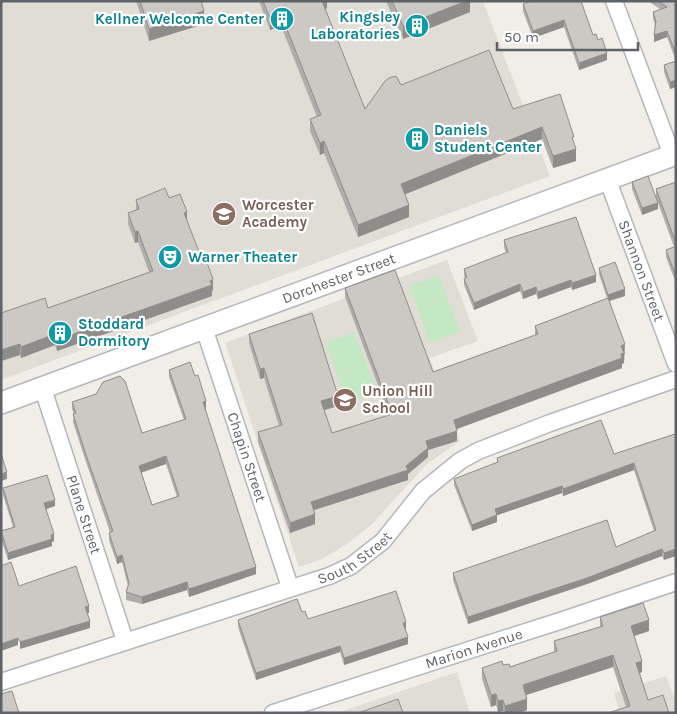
<svg xmlns="http://www.w3.org/2000/svg" width="677" height="714" viewBox="0 0 677 714" font-family="Karla,sans-serif">
  <style>
    .education { fill: #e0ddd5 }
    .green { fill: #c5e8c4 }
    .lines { fill: none; stroke-linecap: round; stroke-linejoin: round }
    .minor-casing { stroke: #b4b8bb; stroke-width: 19 }
    .tertiary-casing { stroke: #b4b8bb; stroke-width: 24 }
    .minor { stroke: #fff; stroke-width: 16 }
    .tertiary { stroke: #fff; stroke-width: 21 }
    .wall { fill: #afada9; fill-rule: evenodd }
    .shaded-wall { fill: #8f8d89 }
    .building { fill: #ccc9c4; stroke: #8f8d89; fill-rule: evenodd }
    .labels { text-anchor: middle; dominant-baseline: central; stroke-width: 4.5; stroke-linejoin: round; paint-order: stroke }
    .culture-label { font-size: 15px; font-weight: bold; fill: #0d838f; stroke: #fff; text-anchor: start }
    .education-label { font-size: 15px; font-weight: bold; fill: #785e54; stroke: #fff; text-anchor: start }
    .street-label { font-size: 15px; fill: #5e6367; stroke: #fff }
  </style>
  <rect width="100%" height="100%" fill="#f0eee7"/>
  <path class="education" d="M1,1H483L550,176L1,380Z
    M447,260L478,341L430,358L460,441L427,464L370,526L347,544L322,559L299,567L225,343Z
    M457,672L470,713H337Z
    M666,676L676,703V713H620L614,693Z"/>
  <path class="green" d="M439,275L460,332L430,343L409,286Z
    M354,333L378,392L347,403L326,342Z"/>
  <g class="lines">
    <g class="minor-casing">
      <g id="minor">
        <path d="M614,1L672,155"/>
        <path id="s1" d="M607,178L676,364"/>
        <path id="s2" d="M204,328L290,587"/>
        <path id="s3" d="M43,389L125,641"/>
        <path id="s4" d="M1,682L329,576L351,566L383,541L423,491L460,461L478,451L550,423L676,379"/>
        <path id="s5" d="M273,713L563,620L676,582"/>
      </g>
    </g>
    <g class="tertiary-casing">
      <g id="tertiary">
        <path id="s6" d="M1,403L676,154"/>
      </g>
    </g>
    <use href="#minor" class="minor"/>
    <use href="#tertiary" class="tertiary"/>
  </g>
  <path class="wall" d="M136,1H201L204,24L149,41Z
    M259,1H327V8L325,9L365,109L401,85L513,109L574,145L576,161L553,168L542,139L405,194L409,217L358,237L324,153L320,155L310,131V119L317,117L281,26L270,30Z
    M386,1H470V12L403,39Z
    M531,1L593,35L598,40L607,60L579,70L564,27L533,38L523,11V4Z
    M648,1H676V61L667,37L654,42L655,26L653,18V12L660,9Z
    M676,61V87L670,89L664,72V65Z
    M632,182L658,209L642,215L632,189Z
    M676,182V283L666,257V250L674,247L656,197V189Z
    M169,198L187,220L213,290L212,291V296L57,351L55,345L21,358L20,355L1,361L48,308L149,272L138,242L135,243L128,224V213L136,210V200Z
    M504,240L596,282L572,290L571,287L538,299L536,294L523,299L520,291L474,310L464,285V279L465,278L464,276V269L506,253L504,247Z
    M599,268L625,296L610,301L625,354H624V363L622,364V368L457,429V441L428,450V457L408,474V480L314,510L315,524L290,533L258,442V432L279,426L264,378L260,379L249,343V334L338,406L324,410L332,433L389,415L345,297V288L433,372L535,335V326L607,298L599,274Z
    M169,370L206,409H205L256,574L189,597L187,590L142,604L126,600V592L128,586L122,562L117,564L109,540V533L110,532L85,459L73,422L74,414L72,409V402L96,394L142,433L184,420L169,377ZM166,464L177,497L152,505L141,473Z
    M675,434L664,560L662,556L587,584L468,624L453,580V573L616,547L654,531L634,470L563,496L562,493L497,515V522L472,531L454,485V479L497,463V458L614,454Z
    M3,488L55,506L46,509L54,541L52,542V546L8,560L1,539V531L13,527L3,495Z
    M302,612L308,619L406,629H405L408,644L344,665L340,652L256,680L238,627V620Z
    M600,617L649,631L634,636L642,672L640,673L648,700L626,707L613,667L526,695L527,710L519,713H504L503,711L498,712L496,705L491,707L482,679V668L503,665L510,667L554,652V641L600,627Z"/>
  <path class="shaded-wall" d="M321,1H327V8L321,11Z
    M466,1H470V12L403,39V26Z
    M204,11V24L149,41V29Z
    M281,14V26L270,30V18Z
    M564,20V27L533,38V31Z
    M667,31V37L654,42V35Z
    M607,53V60L579,70V63Z
    M676,80V87L670,89V82Z
    M542,127V139L401,196V184Z
    M324,141V153L320,155V143Z
    M576,149V161L553,168V156Z
    M658,203V209L642,215V208Z
    M409,205V217L358,237V225Z
    M187,212V223L184,213Z
    M138,231V242L135,243V232Z
    M596,275V282L572,290V283Z
    M213,279V290L212,291V296L57,351V340Z
    M571,280V287L538,299V292Z
    M520,284V291L474,310V303Z
    M536,287V294L523,299V292Z
    M625,289V296L608,301V295Z
    M55,334V345L21,358V347Z
    M20,344V355L1,361V350Z
    M625,344L624,363L622,364V368L454,430V420Z
    M264,368V378L260,379V369Z
    M338,396V406L321,411V401Z
    M206,401V409L203,410V402Z
    M457,431V441L428,450V457L408,474V480L311,511V502L406,466L426,441Z
    M166,456V464L139,473V466Z
    M634,463V470L563,496V489Z
    M7,472V479L1,481V474Z
    M562,486V493L495,516V509Z
    M55,500V506L44,510V503Z
    M315,514V524L290,533V523Z
    M497,515V522L472,531V525Z
    M54,534V541L52,542V546L8,560V553Z
    M662,549V556L587,584L468,624V617Z
    M676,549V556L664,560V553Z
    M122,555V562L117,564V557Z
    M256,567V574L189,597V589Z
    M187,582V590L142,604V597Z
    M89,606V613L85,614V607Z
    M649,620V631L631,637V626Z
    M90,621V628L20,649V642Z
    M406,622V629L403,630V623Z
    M408,637V644L344,665V658Z
    M18,638V645L1,651V644Z
    M340,646V652L256,680V673Z
    M613,655V667L523,696V685Z
    M642,661V672L636,674V663Z
    M496,694V705L491,707V695Z
    M527,699V710L519,713H505V706Z
    M503,700V711L498,712V701Z"/>
  <path class="building" d="M140,1H201L204,11L149,29Z
    M263,1H322L365,109L385,81L389,78L396,76L401,85L489,50L513,109L560,94L574,137H572L576,149L553,156L542,127L401,184L409,205L358,225L324,141L320,143L310,119L321,115L281,14L270,18Z
    M392,1H466L403,26Z
    M531,1H581L593,35L596,34L598,40L602,38L607,53L579,63L564,20L533,31L523,4Z
    M658,1H676V54L667,31L654,35L656,21L653,12L667,7Z
    M676,61V80L670,82L664,65Z
    M648,176L658,203L642,208L632,182Z
    M676,182V243L656,189Z
    M165,188L169,198L180,194L187,212L184,213L203,262L206,260L213,279L210,281L212,285L57,340L55,334L21,347L20,344L1,350V313L45,298L48,308L153,271L138,231L135,232L128,213L139,209L136,200Z
    M576,217L596,275L572,283L571,280L538,292L536,287L523,292L520,284L474,303L464,279L467,277L464,269L508,252L504,240Z
    M676,246V276L666,250Z
    M615,262L625,289L608,295L599,268Z
    M395,270L433,372L538,334L535,326L608,298L625,344L621,346L624,353L621,354L622,358L454,420L457,431L426,441L428,448L406,466L408,470L311,502L315,514L290,523L258,432L282,425L264,368L260,369L249,334L312,313L338,396L321,401L332,433L392,414L345,288Z
    M190,362L195,376L198,375L206,401L203,402L256,567L189,589L187,582L142,597L126,592L129,583L122,555L117,557L109,533L113,531L85,452L73,414L76,413L72,402L96,394L103,382L120,376L125,381L142,433L186,419L169,370ZM166,456L179,496L152,505L139,466Z
    M601,420L614,454L675,434L676,437V549L664,553L662,549L587,578L468,617L453,573L607,520L616,547L656,530L634,463L563,489L562,486L495,509L497,515L472,525L454,479L498,462L497,458Z
    M1,454L7,472L1,474Z
    M47,475L55,500L44,503L54,534L51,535L52,539L8,553L1,531L15,527L3,488Z
    M11,562L19,586L76,566L89,606L85,607L90,621L20,642L18,638L1,644V566Z
    M396,591L406,622L403,623L408,637L344,658L340,646L256,673L238,620L297,599L302,612L305,611L308,619Z
    M643,603L649,620L631,626L642,661L636,663L648,700L663,695L669,713H608L630,706L613,655L523,685L527,699L505,706L503,700L498,701L496,694L491,695L482,668L502,661L503,665L509,664L510,667L557,651L554,641L603,626L600,617Z
    M12,691L19,713H1V694Z
    M398,699L403,713H358Z"/>
  <defs>
    <g id="building-disc" transform="scale(1.25)"><circle r="9.5" fill="#0f9aa8" stroke="#fff"/><path d="M-4-6H4V6H1V3H-1V6H-4ZM-2.5-4.3h1.7v1.8h-1.7ZM.8-4.3h1.7v1.8H.8ZM-2.5-1h1.7V.8h-1.7ZM.8-1h1.7V.8H.8Z" fill="#fff"/></g>
    <g id="school-disc" transform="scale(1.25)"><circle r="9.5" fill="#8d6e63" stroke="#fff"/><path d="M0-5L7-2L0 1L-7-2ZM-4 1L0 2.5L4 1V4Q0 6-4 4Z" fill="#fff"/></g>
    <g id="theatre-disc" transform="scale(1.25)"><circle r="9.5" fill="#0f9aa8" stroke="#fff"/><path d="M-5-5.5Q0-4 5-5.5V0Q5 5 0 6Q-5 5-5 0ZM-3.3-2.5H-1v1.5H-3.3ZM1-2.5H3.3v1.5H1ZM-2.8 1Q0 5.5 2.8 1Z" fill="#fff"/></g>
  </defs>
  <g fill-rule="evenodd">
    <use href="#building-disc" x="282" y="19"/>
    <use href="#building-disc" x="417" y="26"/>
    <use href="#building-disc" x="417" y="139"/>
    <use href="#school-disc" x="224" y="214"/>
    <use href="#theatre-disc" x="170" y="257"/>
    <use href="#building-disc" x="60" y="333"/>
    <use href="#school-disc" x="345" y="400"/>
  </g>
  <g class="labels">
    <g class="culture-label">
      <text x="400" y="17" text-anchor="end">Kingsley<tspan x="400" dy="17">Laboratories</tspan></text>
      <text x="264" y="19" text-anchor="end">Kellner Welcome Center</text>
      <text x="434" y="130">Daniels<tspan x="434" dy="17">Student Center</tspan></text>
      <text x="188" y="257">Warner Theater</text>
      <text x="78" y="324">Stoddard<tspan x="78" dy="17">Dormitory</tspan></text>
    </g>
    <g class="education-label">
      <text x="242" y="205">Worcester<tspan x="242" dy="17">Academy</tspan></text>
      <text x="362" y="391">Union Hill<tspan x="362" dy="17">School</tspan></text>
    </g>
    <g class="street-label">
      <text stroke="none"><textPath href="#s1" startOffset="99">Shannon Street</textPath></text>
      <text stroke="none"><textPath href="#s6" startOffset="360">Dorchester Street</textPath></text>
      <text stroke="none"><textPath href="#s2" startOffset="136">Chapin Street</textPath></text>
      <text stroke="none"><textPath href="#s3" startOffset="132">Plane Street</textPath></text>
      <text stroke="none"><textPath href="#s4" startOffset="376">South Street</textPath></text>
      <text stroke="none"><textPath href="#s5" startOffset="211">Marion Avenue</textPath></text>
    </g>
  </g>
  <rect width="677" height="714" fill="none" stroke="#5e6367" stroke-width="5"/>
  <path d="M497 42v8h141v-8" fill="none" stroke="#5e6367" stroke-width="2.5"/>
  <text x="504" y="42" font-size="15" fill="#5e6367" stroke="#ffffff" stroke-width="4" paint-order="stroke">50 m</text>
</svg>
